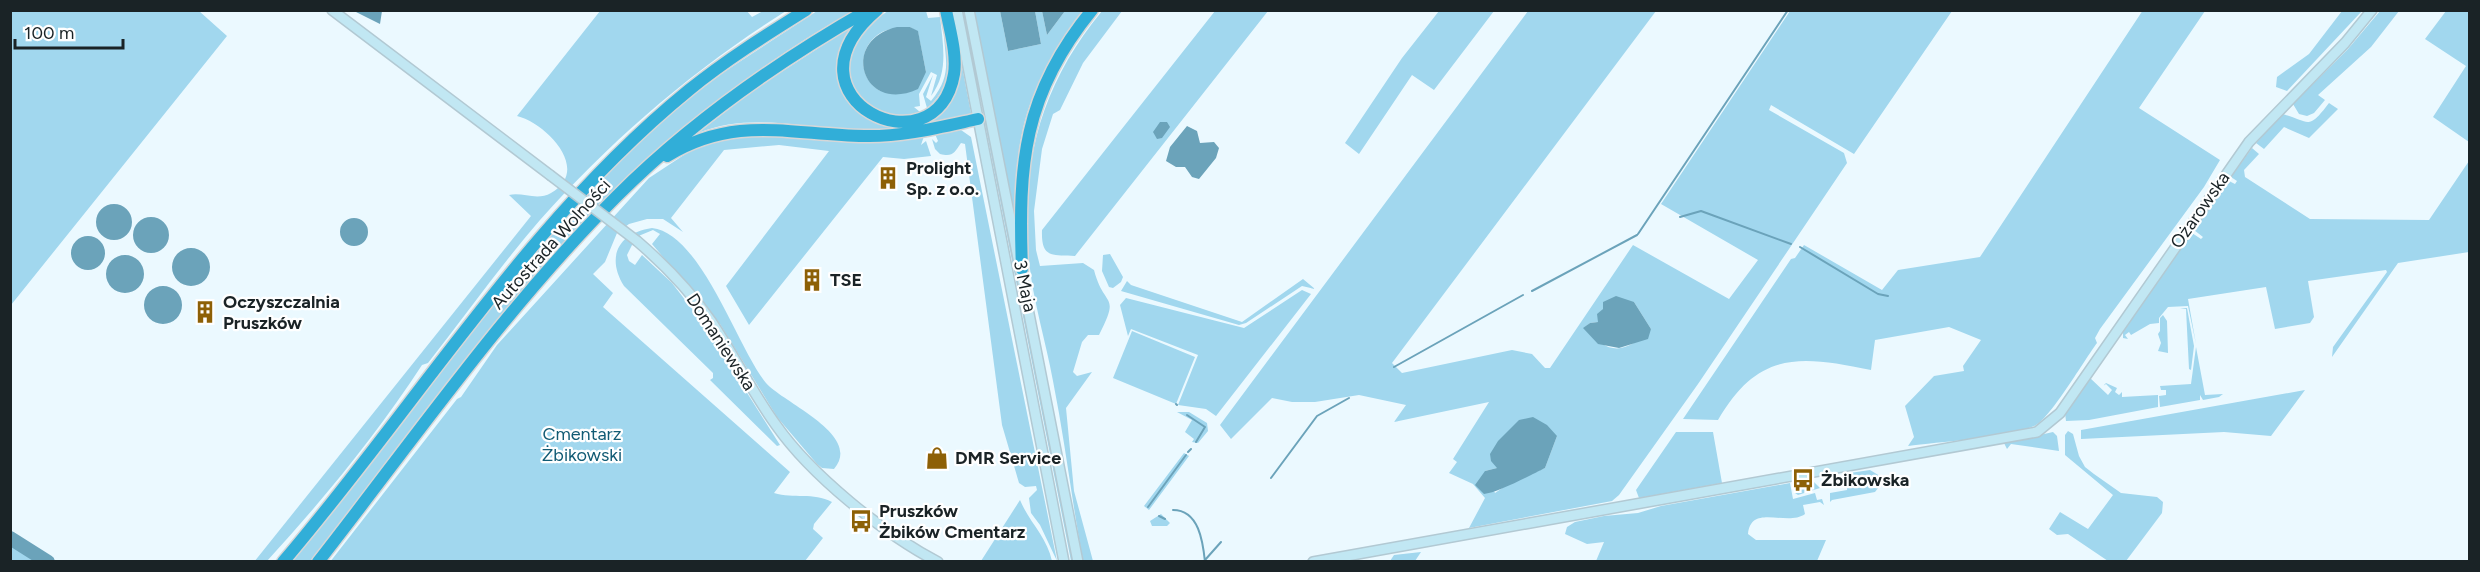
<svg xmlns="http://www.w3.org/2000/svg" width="2480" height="572" viewBox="0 0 2480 572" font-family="Figtree,sans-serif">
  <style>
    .green { fill: #a1d7ee; fill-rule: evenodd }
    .water { fill: #6ba3ba }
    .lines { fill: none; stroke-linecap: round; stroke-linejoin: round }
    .stream { stroke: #6ba3ba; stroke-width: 2 }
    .river { stroke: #6ba3ba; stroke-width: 14 }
    .secondary-casing { stroke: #b2c9d3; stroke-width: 12 }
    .motorway-casing { stroke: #d6d7d8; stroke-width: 15 }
    .secondary { stroke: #c1e7f3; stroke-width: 9 }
    .motorway { stroke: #31aed8; stroke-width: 12 }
    .secondary-bridge-casing { stroke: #b2c9d3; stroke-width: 12; stroke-linecap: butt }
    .secondary-bridge { stroke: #c1e7f3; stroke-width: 9 }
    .labels { text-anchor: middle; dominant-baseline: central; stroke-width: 4.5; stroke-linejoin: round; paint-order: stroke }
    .poi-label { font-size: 18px; font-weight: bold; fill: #1a2326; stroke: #fff; text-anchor: start }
    .street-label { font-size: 18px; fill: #1a2326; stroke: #fff }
    .park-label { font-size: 18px; fill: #115b74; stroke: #fff }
  </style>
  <rect width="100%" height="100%" fill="#ebf9ff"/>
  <path class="green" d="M746,10L752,17L763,11H786C695,68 612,139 540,220C501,265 465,316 428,363L422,365C377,434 323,500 267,561L254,562L531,216L509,195C523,192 537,201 551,193C592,170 546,123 517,116L600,11Z
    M2143,10L2205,11L2139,108L2220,160L2204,187L2100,329L2095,338L2097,343C2085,359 2051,417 2036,425C2014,437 1937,442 1908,446L1914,437L1905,406L1934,376L1964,371L1963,366L1981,340L1949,327L1875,340L1871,370C1799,355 1758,351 1718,420L1683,419L1791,259L1795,258L1804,245L1882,290L1898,270L1980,257Z
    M10,11H199L227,36L11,305Z
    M817,11H854C620,137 471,357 312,561L289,562L489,308L595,184L680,105L724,72Z
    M888,11H926L928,18L940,17C943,45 949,73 931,96L937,75L931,72L919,94L920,106L914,107L920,112C879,126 833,90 852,46C858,32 876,19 888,11ZM910,27L918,32L926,72L880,91C857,78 858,45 882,32C890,28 901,28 910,27Z
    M974,11H1000L1008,51L1041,44L1035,11H1042L1047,35L1065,11H1085C1058,42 1032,88 1023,129C1016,158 1016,188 1015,217Z
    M1102,11H1122L1083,63L1060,110L1053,114L1042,149L1034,211L1036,250L1040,266L1083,263L1094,270C1104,309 1121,292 1099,335H1088L1082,342L1073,372L1077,376L1092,372L1066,408L1074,491L1093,561H1083C1072,502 1065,441 1053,381C1046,342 1033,301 1029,261C1020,164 1040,86 1102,11Z
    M1215,11H1268L1075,256C1051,255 1041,258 1042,230Z
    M1439,11H1494L1434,90L1412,75L1359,154L1345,143L1402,58Z
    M1528,11H1656L1392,363L1402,373L1512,350L1532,354L1545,368H1550L1633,245L1729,299L1758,260L1661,204L1790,11H1952L1854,154L1771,105L1769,110L1844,153L1847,163L1698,384L1619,495L1612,501L1469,528L1485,498L1473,484L1449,473L1457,462L1453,459L1489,402L1394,422L1406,405L1359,395L1315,402H1292L1272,398L1231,439L1220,425ZM1634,302L1651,329C1625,354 1609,356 1584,328L1590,323L1598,322L1603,309ZM1557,436L1545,468L1508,484L1495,493L1485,471L1497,468Z
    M2342,11H2362L2287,91L2276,87L2277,77L2309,54Z
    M2380,11H2399L2371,47L2318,95L2325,100L2314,113L2307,116L2299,114L2293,104L2348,49Z
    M2446,11H2469V142L2433,117L2466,66L2425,39Z
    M944,21C948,56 957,83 927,108L923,94L933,75L926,97L931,101C956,71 942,55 944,21Z
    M851,27C845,38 839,50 838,62C837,93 869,128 900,126C912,125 938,106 950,99L959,70V51L971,113C962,119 947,119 936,122C904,128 872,132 839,129C791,125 745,114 698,133L752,91Z
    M2329,103L2338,109L2309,138L2284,127L2264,149L2256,143L2282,114C2310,121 2307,132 2329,103Z
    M984,118L986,119L1073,561H1071Z
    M961,130L971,137L1057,561L1040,525L1031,513L1029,498L1037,490L1036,486L1025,487L1019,483L1002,425L965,144L961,143C954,153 953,157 940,154L935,149L932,139L936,143L938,141L935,134Z
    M755,134L859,142L924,136L921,145L926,141L931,156L904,159L883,157L749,325L726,286L829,151L779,145L724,150L671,218L683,232L663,219H647L629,224L617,233L605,262L593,274L613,293L603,307L790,472L774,493C794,499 813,492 832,502L814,524L813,529L823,538L805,561L330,562L457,399L461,397L497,345L649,178L696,147L728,137Z
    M2252,148L2259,154L2244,170L2245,177L2310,219L2429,220L2469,161V252L2398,263L2332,357L2333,347L2387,272L2386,270L2308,281L2314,317L2310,323L2275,329L2266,287L2188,299L2196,344L2188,306L2168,307L2159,318V323L2150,324L2131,335L2129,332L2125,335L2128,339L2123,338V331L2192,233L2201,239L2203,237L2194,230L2229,181L2235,184L2237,181L2231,177Z
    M652,228C701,233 738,349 766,383C785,404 863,435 834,469L822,468L817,464L777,417L720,324L652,244L660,234L653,230L636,237L627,255L629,261L635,265L642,255L672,283L703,323L780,445L777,446L710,380L713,378V373L624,286C606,257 618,233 652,228Z
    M1110,254L1123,277L1121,282L1113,288L1109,287L1102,271L1103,255Z
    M1303,279L1315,289L1302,286L1246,323L1239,325L1121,291L1127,281L1131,285L1242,322Z
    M1302,290L1311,294L1216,416L1206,409L1178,405L1198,355L1131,329L1128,336L1120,305L1126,298L1244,328Z
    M2180,308H2187L2194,346L2191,370L2189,369L2186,309Z
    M2163,315L2167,321L2168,353L2158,351L2161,343L2158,334L2160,331V318Z
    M1132,331L1195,357L1176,404L1113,378Z
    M2196,347L2205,395L2223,394L2219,397L2203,400L2200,395V400L2160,407L2159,396L2166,395V390H2161L2160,386L2191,384Z
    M2089,377L2108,395L2112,390L2106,384L2103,386L2106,383L2117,388L2115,392L2119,395L2122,392V397L2158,395V407L2089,420L2066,421L2065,413Z
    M2305,390L2271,436L2224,432L2081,439V430Z
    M1177,412H1189L1207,423L1208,431L1198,443L1192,442L1194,439L1185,432L1192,420Z
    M2068,431L2073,434L2079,456L2085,467L2094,474L2121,493L2157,497L2163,502L2162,513L2126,561H2108L2068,534L2057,535L2049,529L2060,512L2088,529L2113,495L2065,455V435Z
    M1676,432H1713L1722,483L1639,498L1636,490Z
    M2053,432L2057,436L2059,451L2011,444L2007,449L2004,443Z
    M1184,453L1189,456L1149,510L1144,506Z
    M1870,470L1885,479L1875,492L1832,500L1830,502V493L1847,490L1850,473Z
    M1814,482L1820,488L1798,495L1795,493L1794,484Z
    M1790,483L1793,499L1815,493L1817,500L1822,499L1824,505L1820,502L1803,505L1805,514C1787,527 1751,503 1748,534L1756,540H1826L1817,561H1596L1604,542L1587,544L1565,534L1567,527L1575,522L1604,516L1638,513L1661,506Z
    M1020,500C1029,522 1047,537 1052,561H981Z
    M1161,514L1170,523L1167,526H1152L1150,521Z
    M11,543L41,561H11Z
    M1421,552L1415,561H1390L1394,555Z"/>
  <path class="water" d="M357,11H382L380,24L356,12Z
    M1000,11H1035L1041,44L1008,51Z
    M1042,11H1065L1047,35Z
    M897,27H910L918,31L926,72L918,89C862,115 839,40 897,27Z
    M1160,122H1167L1170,127L1162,138L1157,139L1153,132Z
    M1187,126L1197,131L1200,143L1214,142L1219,148L1216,158L1199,179L1192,177L1185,167H1176L1166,161L1170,147Z
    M96 222a18 18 0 1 1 36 0a18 18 0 1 1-36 0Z
    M133 235a18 18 0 1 1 36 0a18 18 0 1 1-36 0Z
    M340 232a14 14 0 1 1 28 0a14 14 0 1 1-28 0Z
    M71 253a17 17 0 1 1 34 0a17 17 0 1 1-34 0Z
    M172 267a19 19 0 1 1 38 0a19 19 0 1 1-38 0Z
    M106 274a19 19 0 1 1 38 0a19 19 0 1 1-38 0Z
    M144 305a19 19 0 1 1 38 0a19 19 0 1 1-38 0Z
    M1616,296L1634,302L1651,329L1648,339L1619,348L1598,344L1583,328L1590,323L1598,322L1597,314L1603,309V302Z
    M1533,417L1547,425L1557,436L1545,468C1531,475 1497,493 1484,494L1475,485L1485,471L1497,468L1491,461L1490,454L1498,441L1519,420Z"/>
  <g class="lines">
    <path class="stream" d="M1680,217L1701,211L1791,244
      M1638,234L1788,10
      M1800,247L1878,294L1888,296
      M1532,291L1637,235
      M1394,367L1523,295
      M1176,404L1177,405
      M1187,415L1205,427L1196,442
      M1188,452L1191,449
      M1271,478L1317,416L1349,398
      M1148,507L1186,455
      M1173,510C1199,510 1203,542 1205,562
      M1159,516L1165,519
      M1205,560L1221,542"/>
    <path class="river" d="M10,538L48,562"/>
    <g class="secondary-casing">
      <path id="secondary" d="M332,10L550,175
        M957,10L1064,562
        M969,10L1078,562
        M637,241C665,265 690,291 711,321C734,355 752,392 776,425C811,475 884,534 938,562
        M1313,562L2037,432L2060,413L2249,142L2345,43L2372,10"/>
    </g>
    <g class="motorway-casing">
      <path id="motorway" d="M877,10C774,98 937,175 954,74C957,54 950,31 946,10
        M667,156C736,114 791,135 864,136C902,137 941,127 978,119
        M1022,269C1018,165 1023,94 1092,10
        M283,562C418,404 527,222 689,90C726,60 766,35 806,10
        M318,562C415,438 505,308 617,196C691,122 777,62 868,10"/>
    </g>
    <use href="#secondary" class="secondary"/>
    <use href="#motorway" class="motorway"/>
    <g class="secondary-bridge-casing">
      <path id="secondary-bridge" d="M550,175L637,241"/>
    </g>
    <use href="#secondary-bridge" class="secondary-bridge"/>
  </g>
  <defs>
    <g id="building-bare" transform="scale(1.8)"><path d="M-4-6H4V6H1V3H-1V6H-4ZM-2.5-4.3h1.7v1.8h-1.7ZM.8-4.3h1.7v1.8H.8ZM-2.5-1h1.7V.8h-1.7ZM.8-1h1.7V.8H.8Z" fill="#8d6006" stroke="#fff" stroke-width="2.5" paint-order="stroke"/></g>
    <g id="shop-bare" transform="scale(1.8)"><path d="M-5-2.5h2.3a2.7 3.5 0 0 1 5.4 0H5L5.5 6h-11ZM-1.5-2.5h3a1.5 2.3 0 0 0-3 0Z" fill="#8d6006" stroke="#fff" stroke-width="2.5" paint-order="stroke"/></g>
    <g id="bus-bare" transform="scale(1.8)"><path d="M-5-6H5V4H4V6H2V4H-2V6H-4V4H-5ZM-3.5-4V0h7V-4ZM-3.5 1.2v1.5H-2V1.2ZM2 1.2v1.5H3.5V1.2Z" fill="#8d6006" stroke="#fff" stroke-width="2.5" paint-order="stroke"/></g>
  </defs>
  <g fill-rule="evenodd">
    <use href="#building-bare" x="888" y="178"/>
    <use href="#building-bare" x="812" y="280"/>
    <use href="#building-bare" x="205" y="312"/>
    <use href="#shop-bare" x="937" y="458"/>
    <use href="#bus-bare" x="1803" y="480"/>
    <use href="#bus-bare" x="861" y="521"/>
  </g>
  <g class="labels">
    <g class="poi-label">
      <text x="906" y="168">Prolight<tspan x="906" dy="21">Sp. z o.o.</tspan></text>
      <text x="830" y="280">TSE</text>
      <text x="223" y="302">Oczyszczalnia<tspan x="223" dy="21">Pruszków</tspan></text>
      <text x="955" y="458">DMR Service</text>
      <text x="1821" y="480">Żbikowska</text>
      <text x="879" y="511">Pruszków<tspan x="879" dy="21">Żbików Cmentarz</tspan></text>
    </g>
    <g class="street-label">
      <text transform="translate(2200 210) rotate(-55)">Ożarowska</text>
      <text transform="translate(551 244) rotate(-48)">Autostrada Wolności</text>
      <text transform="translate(1025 286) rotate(78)">3 Maja</text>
      <text transform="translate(721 342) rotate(57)">Domaniewska</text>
    </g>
    <g class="park-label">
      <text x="582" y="434">Cmentarz<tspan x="582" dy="21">Żbikowski</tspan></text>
    </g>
  </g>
  <rect width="2480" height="572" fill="none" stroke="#1a2326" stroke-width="24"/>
  <path d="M15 39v9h108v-9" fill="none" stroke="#1a2326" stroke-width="3"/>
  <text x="24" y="39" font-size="18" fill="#1a2326" stroke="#ffffff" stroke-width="4.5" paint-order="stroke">100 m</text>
</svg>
